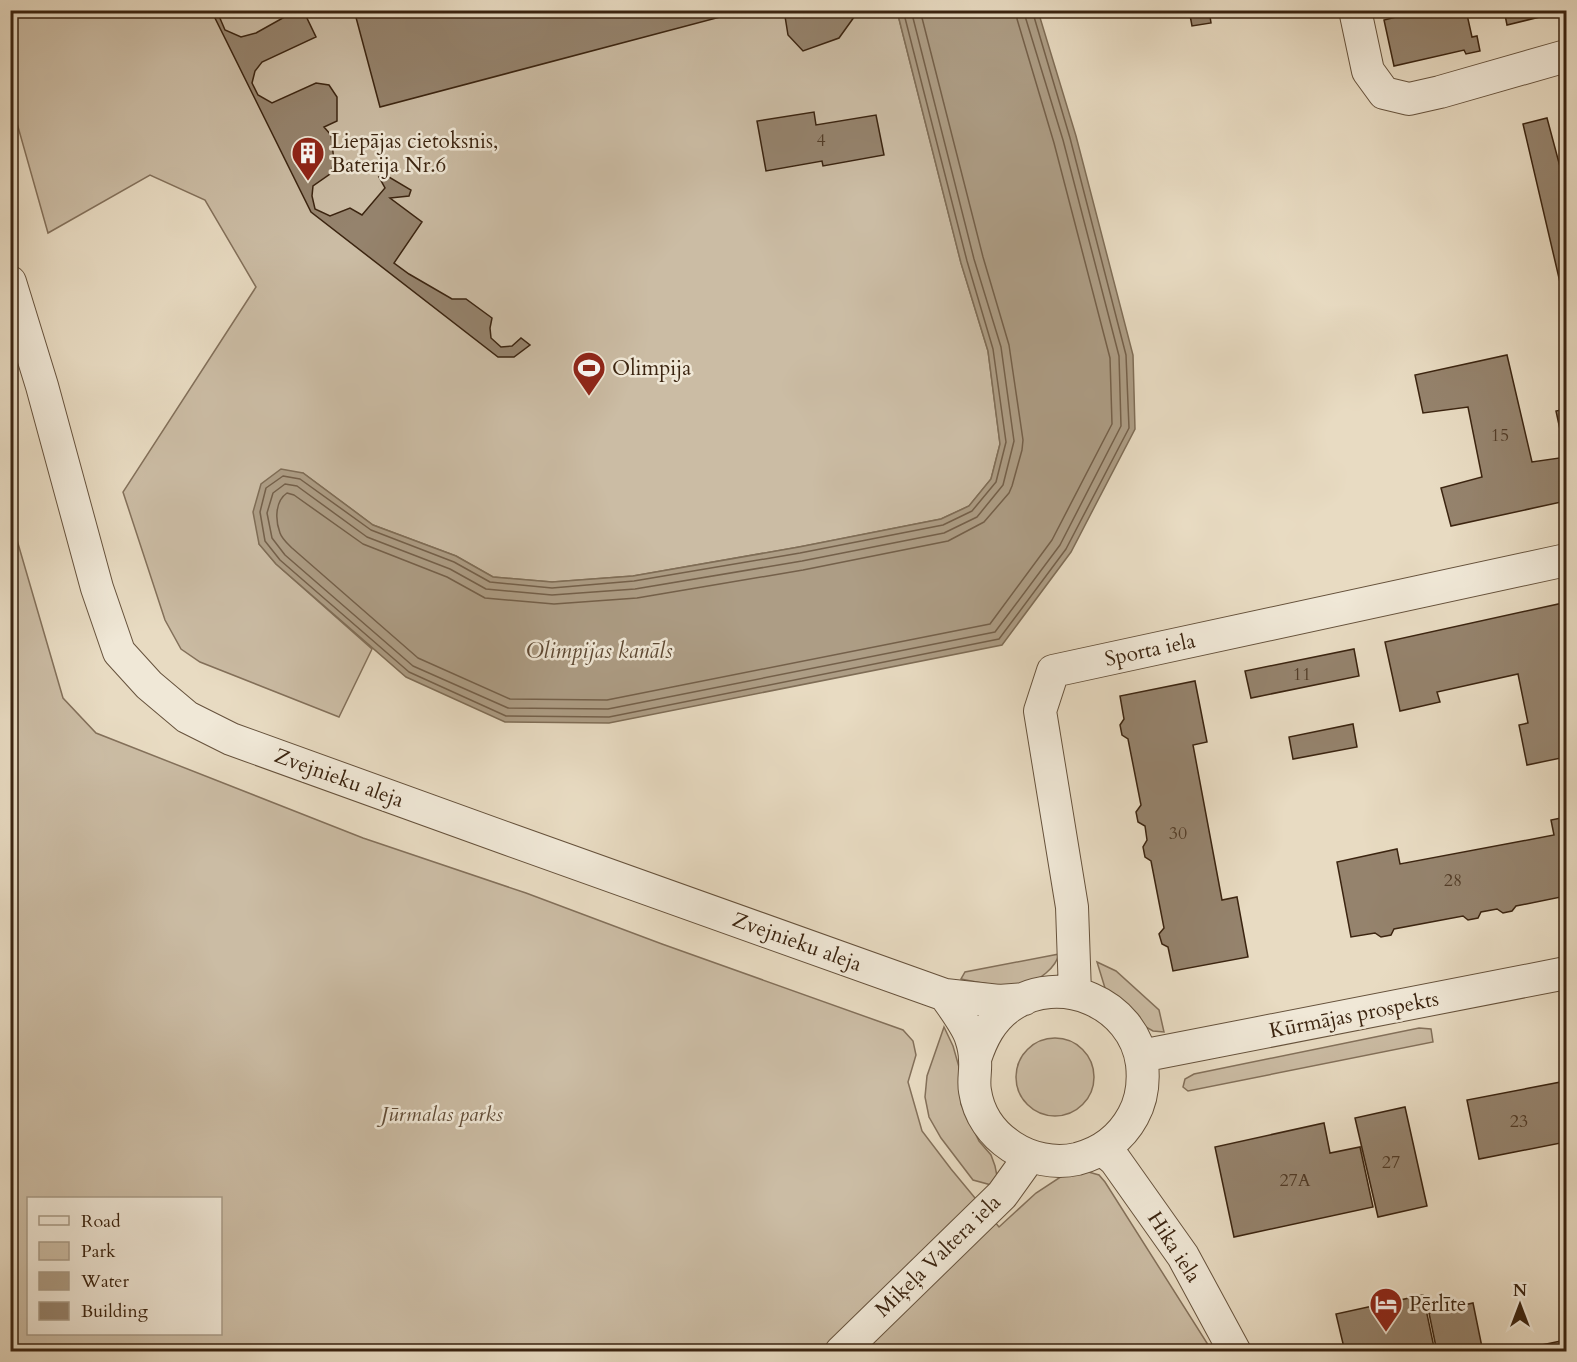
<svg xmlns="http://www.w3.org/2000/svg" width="1577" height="1362" viewBox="0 0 1577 1362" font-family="Cardo,serif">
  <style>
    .green { fill: #cbbca4; stroke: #83705a; stroke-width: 1.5; fill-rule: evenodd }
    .water { fill: #ad9d85; stroke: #7f6d56; stroke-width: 1.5 }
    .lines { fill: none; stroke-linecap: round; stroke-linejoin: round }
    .shore { stroke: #74604a; stroke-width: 1.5 }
    .building { fill: #95836d; stroke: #3b2410; stroke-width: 1.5 }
    .street-casing { stroke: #66523c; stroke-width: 34 }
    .street { stroke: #f0e8d7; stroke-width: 32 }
    .labels { text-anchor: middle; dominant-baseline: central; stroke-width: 5; stroke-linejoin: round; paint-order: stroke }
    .number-label { font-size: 18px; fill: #523c27 }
    .poi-label { font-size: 21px; fill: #3b2410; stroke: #f0e8d7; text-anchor: start }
    .street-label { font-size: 21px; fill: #3b2410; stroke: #f0e8d7 }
    .park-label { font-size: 21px; font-style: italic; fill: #5f4a35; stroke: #f0e8d7 }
    .water-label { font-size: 22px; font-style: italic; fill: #5d4833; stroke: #f0e8d7 }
  </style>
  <rect width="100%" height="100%" fill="#e8dbc2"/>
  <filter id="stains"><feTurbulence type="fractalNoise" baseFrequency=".00333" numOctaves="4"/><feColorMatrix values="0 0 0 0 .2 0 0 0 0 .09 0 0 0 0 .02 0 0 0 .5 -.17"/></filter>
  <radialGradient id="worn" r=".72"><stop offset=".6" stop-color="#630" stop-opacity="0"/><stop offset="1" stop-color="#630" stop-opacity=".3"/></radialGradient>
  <path class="green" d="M10,11H897L961,263L988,351L1000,444L991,479L969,506L941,519L799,547L633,576L552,582L493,577L456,556L373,525L303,473L259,544L276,564L372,649L339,717L200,662L181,649L165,620L123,492L256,287L205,200L150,175L48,233L11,102Z
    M10,516L63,698L96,733L363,838L526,893L662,944L903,1030L913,1041L916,1055L908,1082L922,1131L951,1169L999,1227L1036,1193L1062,1176L1085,1171L1099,1175L1105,1182L1212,1351H11ZM28,1198H220V1334H28Z
    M1059,954C1057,962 1052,968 1046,973C1023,994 988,984 961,979L965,972Z
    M1097,962L1116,971L1159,1010L1164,1032L1153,1031L1144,1026L1113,995L1105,988Z
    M944,1027L953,1046L959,1067L961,1104L979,1141L991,1155L995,1166L997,1176L995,1186L973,1180L941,1138L929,1117L925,1097L927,1076Z
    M1419,1028L1431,1029L1433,1042L1188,1091L1183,1087L1185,1079L1194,1074Z
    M1016 1077a39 39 0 1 1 78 0a39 39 0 1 1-78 0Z"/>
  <path class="water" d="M897,11H1038L1076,136L1133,355L1135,429L1071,552L1002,645L609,723L505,722L406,677L276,564L259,544L253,512L261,484L281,469L303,473L373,525L456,556L493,577L552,582L633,576L799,547L941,519L969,506L991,479L1000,444L988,351L961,263Z"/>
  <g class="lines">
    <path class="shore" d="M903,10L967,261L993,349L1006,442L996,482L972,511L943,525L800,553L634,581L552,588L490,582L454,562L371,530L300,479L283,476L266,488L260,512L265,541L280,560L409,672L506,716L609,717L999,639L1066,549L1129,428L1126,355L1070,138L1032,10
      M911,10L974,259L1001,347L1014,441L1003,485L977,517L944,533L802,561L635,589L552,595L486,589L450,569L367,537L297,486L285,484L273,493L267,513L272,538L285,555L413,666L508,708L608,709L995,632L1060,545L1121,426L1119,356L1063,140L1025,16V10
      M920,10L983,257L1009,345L1023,440L1022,450L1012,486L1009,493L984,522L948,541L803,570L637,598L554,604L485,598L447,577L363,544L294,495L287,493C275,501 275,520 280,533C282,539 288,544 292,548L418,658L510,699L607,700L990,624L1052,540L1112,424L1110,358L1054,143L1017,19L1016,10"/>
  </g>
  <path class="building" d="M211,10H220L219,16L225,30L241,37L256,33L297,10H303L316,37L262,62L255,71L252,83L258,95L272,103L316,83L329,85L337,97V121L324,127L331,135L334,161L330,174L313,186L312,196L315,209L330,216L350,208L362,215L385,188L379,177H389L411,190L409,196L390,198L422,222L394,263L409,274L452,299H466L492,318L490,328L491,338L501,347L512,346L521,338L530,345L514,357H498L311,212Z
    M354,10H723L724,16L380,107Z
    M784,10H857V13L839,38L803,51L788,35Z
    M1189,10H1209L1211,23L1192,26Z
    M1424,10H1466L1472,37L1477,36L1480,51L1466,54L1464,50L1394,66L1384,20Z
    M1504,10H1547L1548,15L1507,25Z
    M814,112L816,125L876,115L884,155L823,166L822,161L766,171L757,121Z
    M1547,118L1566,189V308L1523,124Z
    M1507,355L1532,462L1566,457V501L1451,526L1441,488L1482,477L1468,407L1423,413L1415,375Z
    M1566,409V457L1556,411Z
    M1563,603L1566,618V757L1527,765L1519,725L1528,723L1518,674L1437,692L1440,702L1400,711L1385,642Z
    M1354,649L1359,676L1251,698L1245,671Z
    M1195,681L1207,742L1193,745L1222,900L1237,897L1248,957L1173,971L1168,947L1162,944L1159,934L1164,928L1151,861L1145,857L1143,847L1147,840L1145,826L1138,822L1136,812L1141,805L1128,739L1122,735L1120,725L1124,719L1120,696Z
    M1353,724L1357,747L1293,759L1289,737Z
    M1566,817V896L1516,906L1512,911L1503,913L1497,909L1481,912L1478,918L1468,920L1463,916L1394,929L1391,935L1381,937L1375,933L1351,937L1337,862L1397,849L1400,864L1554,835L1551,820Z
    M1566,1081V1142L1479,1159L1467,1100Z
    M1405,1107L1427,1206L1378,1217L1355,1118Z
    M1324,1123L1330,1153L1360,1147L1373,1207L1234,1237L1215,1147Z
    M1423,1295L1435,1352H1345L1336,1314Z
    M1473,1303L1483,1352H1437L1429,1313Z
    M1566,1340V1352H1542L1541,1345Z"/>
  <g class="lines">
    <g class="street-casing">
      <path id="street" d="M1355,10L1368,71L1384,93L1409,99L1440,92L1566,56
        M10,282L42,386L97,588L119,652L149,685L187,717L231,739L508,839L945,995L999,1001L1024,999
        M1075,993L1072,907L1040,711L1053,671L1566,560
        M945,995C953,1007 967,1025 971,1038C973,1044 975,1053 975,1060C976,1071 973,1080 975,1091C982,1138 1031,1169 1077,1159C1101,1153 1121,1138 1133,1116C1142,1100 1144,1082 1142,1064C1134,1003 1059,971 1009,1007C991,1020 982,1038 975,1059
        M1141,1056L1566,973
        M1102,1149L1115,1160L1183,1256L1235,1352
        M841,1352L1002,1195L1030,1156"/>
    </g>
    <use href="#street" class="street"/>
  </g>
  <defs>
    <g id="building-pin" transform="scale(1.725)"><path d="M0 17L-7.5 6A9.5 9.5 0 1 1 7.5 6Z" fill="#8f2418" stroke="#f0e8d7"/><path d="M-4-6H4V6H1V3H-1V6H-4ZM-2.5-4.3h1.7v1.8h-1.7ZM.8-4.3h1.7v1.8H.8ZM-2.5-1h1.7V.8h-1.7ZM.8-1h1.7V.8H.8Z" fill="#fff"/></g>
    <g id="stadium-pin" transform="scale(1.725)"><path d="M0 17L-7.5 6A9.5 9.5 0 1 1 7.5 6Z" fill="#8f2418" stroke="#f0e8d7"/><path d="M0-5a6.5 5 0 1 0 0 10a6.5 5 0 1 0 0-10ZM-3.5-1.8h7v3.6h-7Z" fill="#fff"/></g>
    <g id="hotel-pin" transform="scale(1.725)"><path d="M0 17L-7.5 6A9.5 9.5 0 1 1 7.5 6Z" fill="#8f2418" stroke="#f0e8d7"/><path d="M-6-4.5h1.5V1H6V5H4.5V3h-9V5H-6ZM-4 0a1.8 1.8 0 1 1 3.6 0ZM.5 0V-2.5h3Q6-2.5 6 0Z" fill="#fff"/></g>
  </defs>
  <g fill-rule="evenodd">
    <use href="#building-pin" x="308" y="153"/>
    <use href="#stadium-pin" x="589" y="368"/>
    <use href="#hotel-pin" x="1386" y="1304"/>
  </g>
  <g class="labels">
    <g class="number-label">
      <text x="821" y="140">4</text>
      <text x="1500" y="435">15</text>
      <text x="1302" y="674">11</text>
      <text x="1178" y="833">30</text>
      <text x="1453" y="880">28</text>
      <text x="1519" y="1121">23</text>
      <text x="1391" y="1162">27</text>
      <text x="1295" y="1180">27A</text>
    </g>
    <g class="poi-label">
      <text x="331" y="141">Liepājas cietoksnis,<tspan x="331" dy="24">Baterija Nr.6</tspan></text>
      <text x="612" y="368">Olimpija</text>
      <text x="1409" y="1304">Pērlīte</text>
    </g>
    <g class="street-label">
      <text transform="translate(1150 650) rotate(-12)">Sporta iela</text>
      <text transform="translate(339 778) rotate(20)">Zvejnieku aleja</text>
      <text transform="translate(797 942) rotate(20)">Zvejnieku aleja</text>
      <text transform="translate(1354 1015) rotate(-11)">Kūrmājas prospekts</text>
      <text transform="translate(1174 1247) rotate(57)">Hika iela</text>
      <text transform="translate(938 1256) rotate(-44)">Miķeļa Valtera iela</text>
    </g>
    <g class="park-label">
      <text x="442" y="1114">Jūrmalas parks</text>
    </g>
    <g class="water-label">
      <text x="599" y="651">Olimpijas kanāls</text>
    </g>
  </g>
  <rect width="1577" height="1362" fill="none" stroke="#e8dbc2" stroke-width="36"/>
  <rect x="12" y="12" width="1553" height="1338" fill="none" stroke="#3b2410" stroke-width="3"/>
  <rect x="18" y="18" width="1541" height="1326" fill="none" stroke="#3b2410" stroke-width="1.5"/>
  <rect x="27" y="1197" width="195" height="138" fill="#f0e8d7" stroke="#a89a87" stroke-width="1.5"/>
  <rect x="39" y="1216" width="30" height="9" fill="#f0e8d7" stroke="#a89a87" stroke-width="1.5"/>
  <text x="81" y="1227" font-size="18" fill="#3b2410">Road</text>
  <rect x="39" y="1242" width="30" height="18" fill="#cbbca4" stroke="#a89a87" stroke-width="1.5"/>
  <text x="81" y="1257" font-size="18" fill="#3b2410">Park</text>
  <rect x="39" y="1272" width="30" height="18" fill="#ad9d85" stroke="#a89a87" stroke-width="1.5"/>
  <text x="81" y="1287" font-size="18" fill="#3b2410">Water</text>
  <rect x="39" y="1302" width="30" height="18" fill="#95836d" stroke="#a89a87" stroke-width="1.5"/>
  <text x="81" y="1317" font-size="18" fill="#3b2410">Building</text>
  <g transform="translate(1520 1305)" stroke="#f0e8d7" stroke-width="4.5" paint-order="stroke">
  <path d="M0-4.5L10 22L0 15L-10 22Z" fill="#3b2410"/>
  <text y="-9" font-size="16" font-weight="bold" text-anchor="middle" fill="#3b2410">N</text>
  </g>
  <rect width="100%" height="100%" filter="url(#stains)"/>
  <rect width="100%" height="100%" fill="url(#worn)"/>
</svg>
